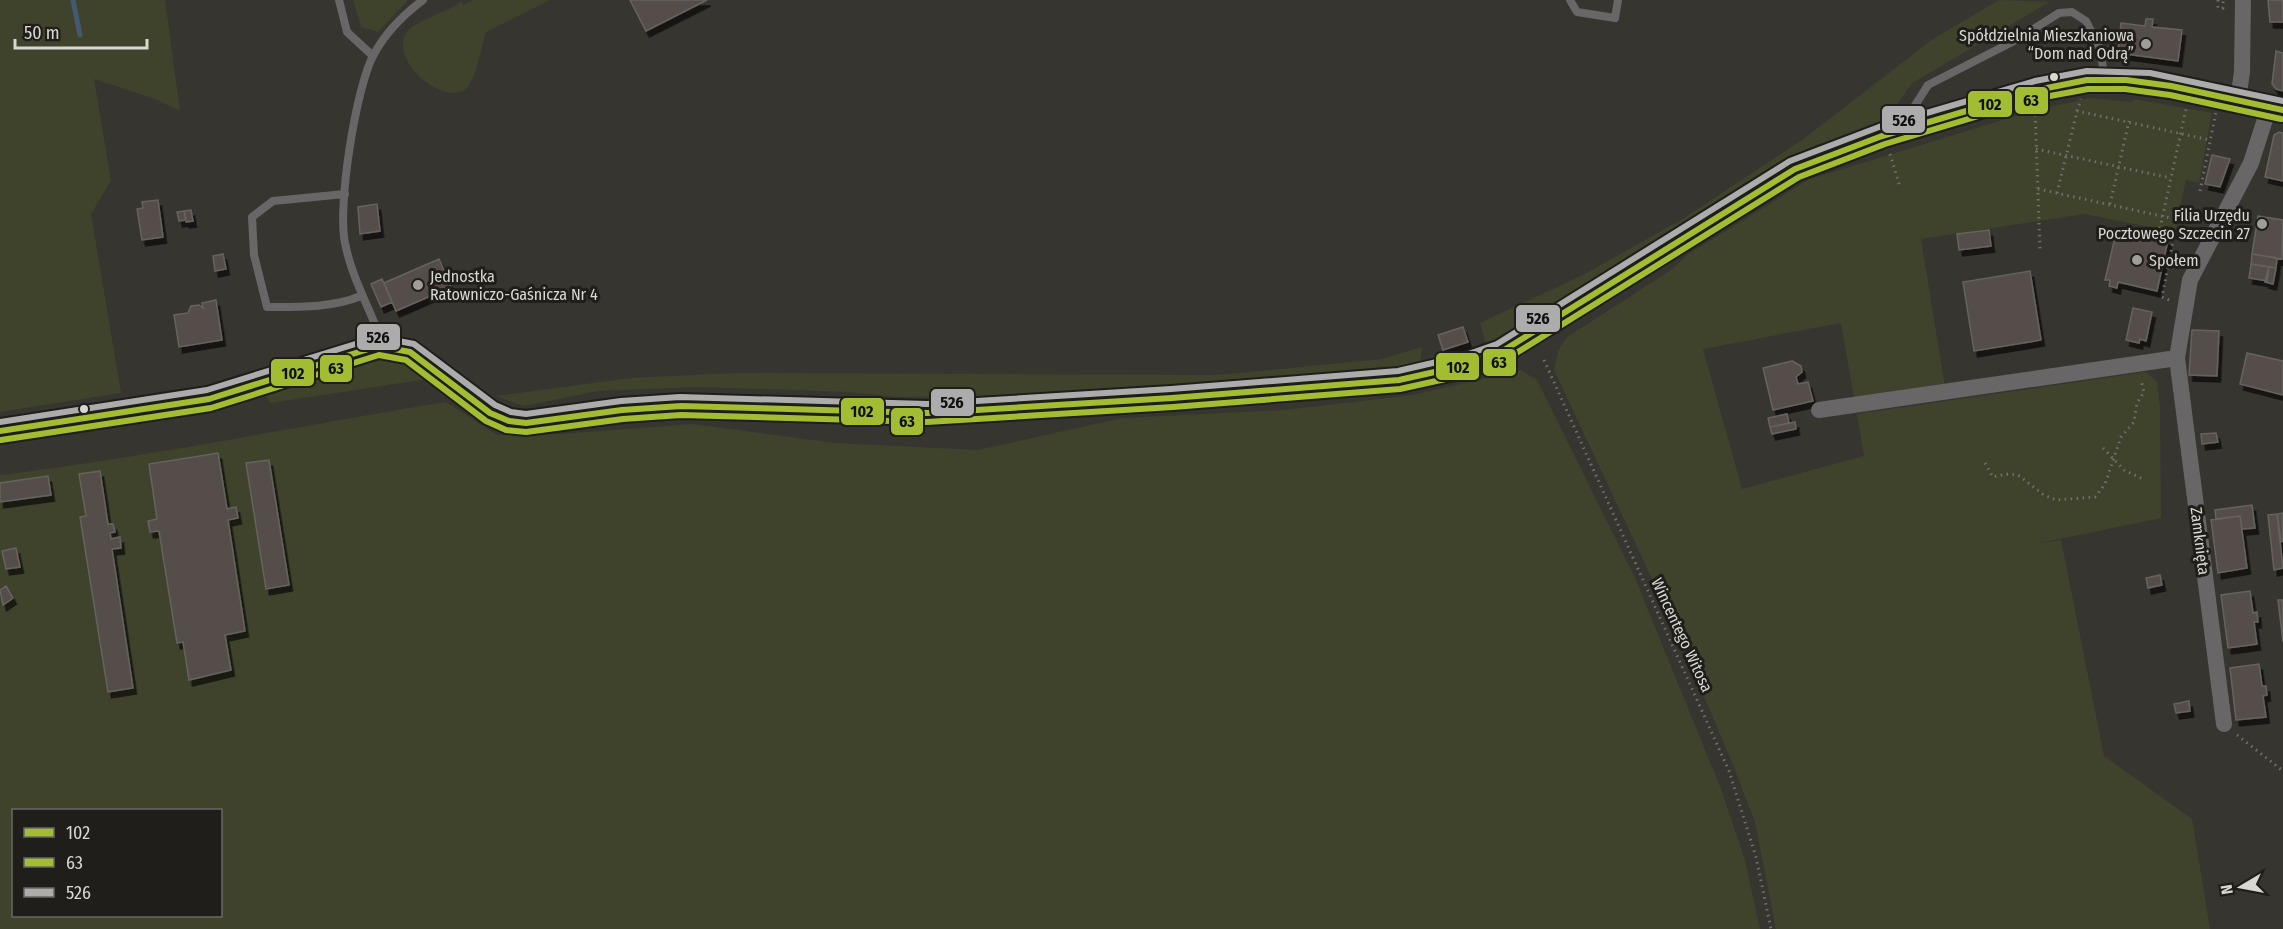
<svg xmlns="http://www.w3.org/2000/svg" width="2283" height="929" viewBox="0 0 2283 929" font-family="'Fira Sans Condensed',sans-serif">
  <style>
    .green { fill: #3f432c; fill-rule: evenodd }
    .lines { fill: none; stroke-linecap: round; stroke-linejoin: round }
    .stream { stroke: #435972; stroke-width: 5 }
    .building { fill: #554e48; stroke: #65635f; stroke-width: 1.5; filter: url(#shadow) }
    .path { stroke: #72706f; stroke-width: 3; stroke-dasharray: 1.5 4.5; stroke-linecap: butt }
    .service { stroke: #686666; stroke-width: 8 }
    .minor { stroke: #686666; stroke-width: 16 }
    .tertiary { stroke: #686666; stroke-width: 21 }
    .bus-1-casing { stroke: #1f1e1a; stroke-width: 10 }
    .bus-2-casing { stroke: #1f1e1a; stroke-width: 10 }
    .bus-3-casing { stroke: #1f1e1a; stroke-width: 10 }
    .bus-1 { stroke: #a2bd31; stroke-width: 6 }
    .bus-2 { stroke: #a2bd31; stroke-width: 6 }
    .bus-3 { stroke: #acacac; stroke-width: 6 }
    .poi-dot { fill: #a09e99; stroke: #1f1e1a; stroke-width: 2 }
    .bus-dot { fill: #d9d7d1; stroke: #1f1e1a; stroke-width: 2 }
    .labels { text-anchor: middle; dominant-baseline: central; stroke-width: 6; stroke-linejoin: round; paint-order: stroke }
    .poi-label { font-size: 16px; fill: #d9d7d1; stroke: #1f1e1a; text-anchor: end }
    .street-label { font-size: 16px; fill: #d9d7d1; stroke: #1f1e1a }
    .line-badge { stroke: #1f1e1a; stroke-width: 2 }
    .pale-badge-label { font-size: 16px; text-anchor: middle; font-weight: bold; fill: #111 }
  </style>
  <defs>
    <filter id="shadow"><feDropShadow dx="3.5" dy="6" stdDeviation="0" flood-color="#0009"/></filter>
  </defs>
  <rect width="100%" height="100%" fill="#373530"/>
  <path class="green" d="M0,0H165L180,111L155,99L94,79L111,181L91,214L121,393L0,412Z
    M353,0H408L378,32L361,27Z
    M473,0H550L486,32C481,48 478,71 469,85C451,112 388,63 406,33C413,21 449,12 462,1L463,5Z
    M1999,0L2049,2L1911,84L1893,111L1877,123L1810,148L1685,229L1536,318L1486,344L1480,323L1581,276L1681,220L1802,140L1933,39Z
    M2091,98L2131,102L2135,99L2212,113L2199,183L2186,180L2175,232L2084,214L1921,239L1945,387L1854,398L1841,323L1703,349L1742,489L1864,456L1857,414L2146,372L2157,382L2160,407L2161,518L2031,545L2061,540L2104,756L2192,819L2210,929H1776L1755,822L1733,765L1676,630L1554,370L1558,351L1566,338L1671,270L1687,255L1810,179L2032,111Z
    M1422,347L1420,363L1337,378L1035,395L898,397L849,392L698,387L598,391L524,406L496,396L631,378L735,373L1218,375L1382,359Z
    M383,356L406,361L428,379L270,403L265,394L348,365Z
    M1521,370L1537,380L1635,578L1721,789L1745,860L1760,929H0V475C149,457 297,426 446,402L497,435L561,434L692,424L835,443L978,450L1123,418L1284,410L1412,395ZM14,810H220V916H14Z"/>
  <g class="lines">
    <path class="stream" d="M73,0L80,35"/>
  </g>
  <path class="building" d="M630,0H707L646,31Z
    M2268,0H2283V22H2270Z
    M2146,19H2153L2152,27L2182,30L2178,61L2118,53L2121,23L2145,26Z
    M2276,51L2283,53V91L2276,89L2272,84Z
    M2279,132L2283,133V181L2265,177L2274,135Z
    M2212,155L2230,159L2220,187L2205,184Z
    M158,200L163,237L142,240L137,209L143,208L142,202Z
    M377,204L380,231L360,234L358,207Z
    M191,210L193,221L186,222L184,211Z
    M184,211L186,220L179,221L177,212Z
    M2258,216L2283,220L2282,259L2252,254Z
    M2117,229L2168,240L2157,291L2118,282L2117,288L2109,286L2110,280H2105Z
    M1989,230L1991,246L1959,250L1957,234Z
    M223,254L226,269L215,271L213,256Z
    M2252,254L2277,258L2276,268L2251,264Z
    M439,259L451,287L396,311L384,283Z
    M2251,264L2269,267L2267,281L2249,278Z
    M2269,267L2276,268L2273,284L2265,282Z
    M2030,271L2041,340L1974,351L1963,282Z
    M382,279L392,302L381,307L371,284Z
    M216,300L222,340L179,347L174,315L188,313L191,306L199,305L203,308L202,303Z
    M2133,308L2152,312L2146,341L2140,339L2139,343L2126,340Z
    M1463,327L1468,342L1443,350L1438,335Z
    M2192,330L2219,331L2217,376L2189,375Z
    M2247,353L2283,361V395L2240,384Z
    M1792,361L1801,366L1802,372L1796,377L1798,384L1808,382L1813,401L1773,410L1763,368Z
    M1787,414L1789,423L1770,427L1768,418Z
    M1795,422L1796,429L1772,434L1770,427Z
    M2216,433L2218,442L2202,444L2201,434Z
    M218,453L227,509L236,507L238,518L228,520L245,631L225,635L231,670L189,680L183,642L177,643L159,531L150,532L148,521L157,519L149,464Z
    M269,460L289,585L266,589L246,463Z
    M100,471L108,524H113L115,532L110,533L111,539L120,537L121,548L112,549L133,688L108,692L80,517L86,516L79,474Z
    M48,476L51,495L0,502V483Z
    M2252,505L2255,528L2242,529L2240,516L2216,519L2215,510Z
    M2283,513V541L2281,542L2277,514Z
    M2277,514L2283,568L2274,570L2268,515Z
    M2240,516L2247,568L2218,573L2211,520Z
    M16,548L20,567L6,569L2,551Z
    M2160,575L2162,585L2148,588L2146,578Z
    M6,586L13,598L3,605L0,590Z
    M2250,591L2253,613L2257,612L2258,622H2254L2257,644L2228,648L2221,595Z
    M2278,600H2283V642Z
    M2259,664L2262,686H2266L2267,695L2263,696L2266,717L2236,720L2230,668Z
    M2189,701L2190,711L2176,713L2174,704Z"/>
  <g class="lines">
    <path class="path" d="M2218,0V8H2223V0
      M2035,109L2040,250
      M2077,111L2081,99
      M2036,149L2171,178
      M1890,154L1900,187
      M2038,189L2184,221
      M2200,191L2216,112
      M2057,193L2077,111L2210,140
      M2110,204L2129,121
      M2169,300L2162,297L2174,236L2159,233L2186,109
      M1544,360L1729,771L1756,857L1771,929
      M2103,448L2124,470L2143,479
      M1985,463L1993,477L2006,474L2018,475L2044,495L2056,500L2095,497L2105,484L2121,437L2134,422L2137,403L2144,392L2141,380
      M2237,735L2283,771"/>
    <path class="service" d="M339,0L347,32L373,56
      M1570,0L1577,12L1615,18L1618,0
      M1902,126L1928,85L2016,40L2059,13L2072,12L2086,21L2101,51L2104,79
      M345,194L273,201L252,217L254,255L267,307C297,307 332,308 361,296
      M383,346C372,311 352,280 345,243C337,207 356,86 374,54C386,32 403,15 423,0"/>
    <path class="minor" d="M2238,100L2242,72L2243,0
      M1819,410L2177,358
      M2224,724L2177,358L2190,280L2251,163L2269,107"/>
    <path class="tertiary" d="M0,431L209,399L378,346L410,352L490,413L509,421L526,423L622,410L681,406L927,413L1172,398L1399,380L1466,365L1501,352L1556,320L1795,169C1851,142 1912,127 1971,110C2014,97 2059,79 2104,79C2162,79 2226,98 2283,110"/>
    <g class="bus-1-casing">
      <path id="bus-1" d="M0,431L209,399L378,346L410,352L490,413L509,421L526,423L622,410L681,406L927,413L1172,398L1399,380L1466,365L1501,352L1795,169L1882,136L2037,90L2087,80H2126L2171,86L2283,110"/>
    </g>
    <g class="bus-2-casing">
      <path id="bus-2" d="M1,440L211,408L379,355L406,360L486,421L506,430L526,432L623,419L681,415L927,422L1173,407L1400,389L1468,374L1505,360L1799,177L1885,144L2039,98L2088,89H2125L2170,95L2281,119"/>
    </g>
    <g class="bus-3-casing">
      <path id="bus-3" d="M0,422L207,390L378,337L414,344L495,405L511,412L526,414L621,401L680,397L927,404L1171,389L1398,371L1463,356L1497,344L1790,161L1879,127L2035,81L2087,71L2150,73L2283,101"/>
    </g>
    <use href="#bus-1" class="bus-1"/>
    <use href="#bus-2" class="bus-2"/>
    <use href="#bus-3" class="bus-3"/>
  </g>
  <g class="poi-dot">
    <circle cx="2146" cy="44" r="6"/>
    <circle cx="2262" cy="224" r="6"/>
    <circle cx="2137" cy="260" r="6"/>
    <circle cx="418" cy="285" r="6"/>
  </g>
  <g class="bus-dot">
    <circle cx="2054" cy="77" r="5"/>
    <circle cx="84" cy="409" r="5"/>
  </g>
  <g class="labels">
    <g class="poi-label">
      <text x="2134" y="35">Spółdzielnia Mieszkaniowa<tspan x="2134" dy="18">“Dom nad Odrą”</tspan></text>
      <text x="2250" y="215">Filia Urzędu<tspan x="2250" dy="18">Pocztowego Szczecin 27</tspan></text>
      <text x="2149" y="260" text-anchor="start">Społem</text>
      <text x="430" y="276" text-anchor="start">Jednostka<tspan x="430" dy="18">Ratowniczo-Gaśnicza Nr 4</tspan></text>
    </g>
    <g class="street-label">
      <text transform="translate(2200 541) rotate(83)">Zamknięta</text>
      <text transform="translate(1682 635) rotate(65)">Wincentego Witosa</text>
    </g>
  </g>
  <g class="line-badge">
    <rect x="2014" y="86" width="35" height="29" rx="6" fill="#a2bd31"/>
    <rect x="1967" y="90" width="46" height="28" rx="6" fill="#a2bd31"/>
    <rect x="1881" y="105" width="45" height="29" rx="6" fill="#acacac"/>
    <rect x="1515" y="304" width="46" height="29" rx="6" fill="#acacac"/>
    <rect x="356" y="323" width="45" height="28" rx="6" fill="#acacac"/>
    <rect x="1482" y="348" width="35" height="29" rx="6" fill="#a2bd31"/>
    <rect x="1435" y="352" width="45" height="29" rx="6" fill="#a2bd31"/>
    <rect x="319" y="354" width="34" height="29" rx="6" fill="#a2bd31"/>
    <rect x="270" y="358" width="45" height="29" rx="6" fill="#a2bd31"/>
    <rect x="930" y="388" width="45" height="29" rx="6" fill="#acacac"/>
    <rect x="840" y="397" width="45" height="29" rx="6" fill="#a2bd31"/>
    <rect x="890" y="407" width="34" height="29" rx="6" fill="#a2bd31"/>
  </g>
  <g class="pale-badge-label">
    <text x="2031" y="106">63</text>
    <text x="1990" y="110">102</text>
    <text x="1904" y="126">526</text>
    <text x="1538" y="324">526</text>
    <text x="378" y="343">526</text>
    <text x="1499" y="368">63</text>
    <text x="1458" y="373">102</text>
    <text x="336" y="374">63</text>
    <text x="293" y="379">102</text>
    <text x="952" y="408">526</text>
    <text x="862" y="417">102</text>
    <text x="907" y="427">63</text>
  </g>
  <rect x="12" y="809" width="210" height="108" fill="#1f1e1a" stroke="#696863" stroke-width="1.5"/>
  <rect x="24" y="828" width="30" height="9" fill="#a2bd31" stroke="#696863" stroke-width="1.5"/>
  <text x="66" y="839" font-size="18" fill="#d9d7d1">102</text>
  <rect x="24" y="858" width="30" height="9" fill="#a2bd31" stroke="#696863" stroke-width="1.5"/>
  <text x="66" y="869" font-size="18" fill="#d9d7d1">63</text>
  <rect x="24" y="888" width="30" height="9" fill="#acacac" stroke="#696863" stroke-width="1.5"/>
  <text x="66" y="899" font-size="18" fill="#d9d7d1">526</text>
  <g transform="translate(2241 887) rotate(260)" stroke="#1f1e1a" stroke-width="4.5" paint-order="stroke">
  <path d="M0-4.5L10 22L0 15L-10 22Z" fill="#d9d7d1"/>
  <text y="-9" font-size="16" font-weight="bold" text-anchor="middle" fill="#d9d7d1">N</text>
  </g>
  <path d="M15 39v9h132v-9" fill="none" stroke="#d9d7d1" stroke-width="3"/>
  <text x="24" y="39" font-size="18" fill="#d9d7d1" stroke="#1f1e1a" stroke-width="4.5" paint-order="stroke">50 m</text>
</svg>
